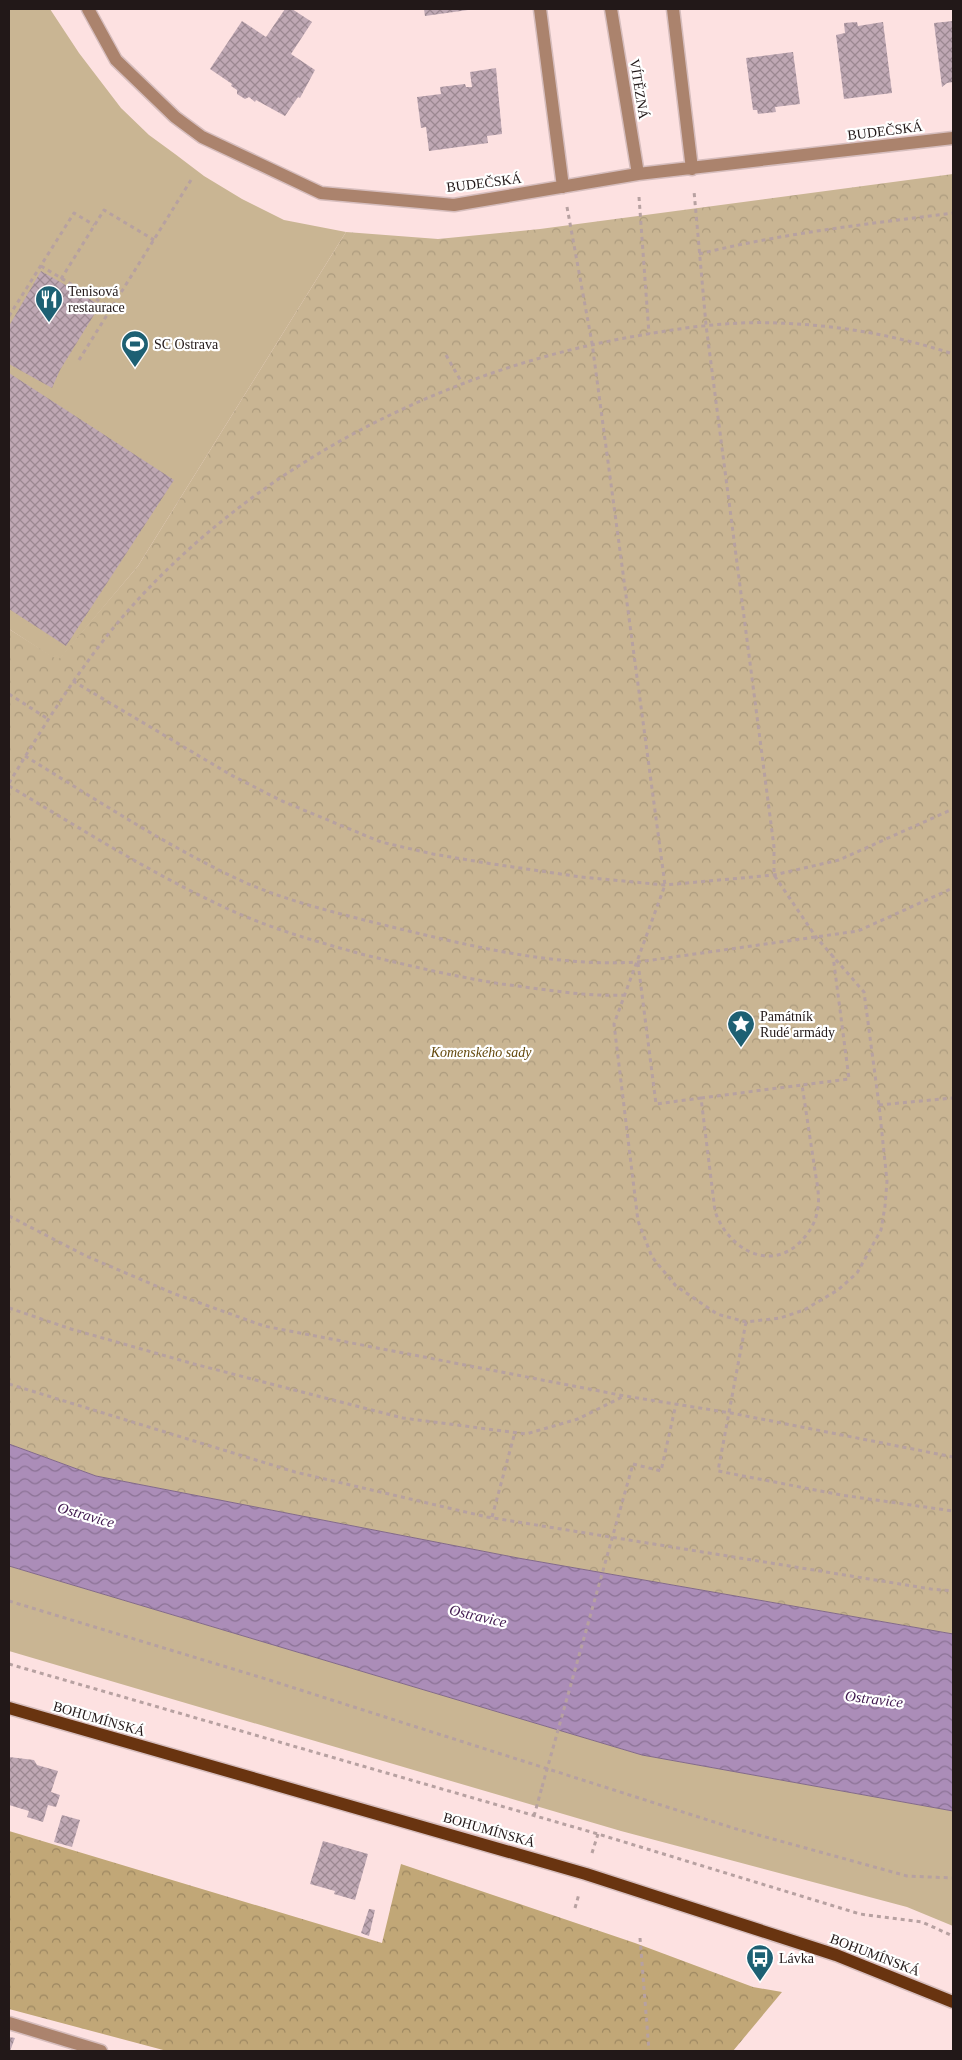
<svg xmlns="http://www.w3.org/2000/svg" width="962" height="2060" viewBox="0 0 962 2060" font-family="Georgia,serif">
  <style>
    .grass { fill: #c9b593 }
    .forest { fill: url(#forest-crowns) }
    .park { fill: url(#park-crowns) }
    .water { fill: url(#water-waves); stroke: #826a88 }
    .building { fill: url(#building-cross-hatch) }
    .lines { fill: none; stroke-linecap: round; stroke-linejoin: round }
    .minor-casing { stroke: #d6bdbd; stroke-width: 15 }
    .major-casing { stroke: #d6bdbd; stroke-width: 15 }
    .path { stroke: #b7a1a1; stroke-width: 3; stroke-dasharray: 4 4; stroke-linecap: butt }
    .minor { stroke: #ab836d; stroke-width: 12 }
    .major { stroke: #693410; stroke-width: 12 }
    .path-bridge { stroke: #b7a1a1; stroke-width: 3; stroke-dasharray: 4 4; stroke-linecap: butt }
    .labels { text-anchor: middle; dominant-baseline: central; stroke-width: 4.5; stroke-linejoin: round; paint-order: stroke }
    .street-label { font-size: 14px; fill: #221818; stroke: #fff }
    .poi-label { font-size: 14px; fill: #221818; stroke: #fff; text-anchor: start }
    .park-label { font-size: 14px; font-style: italic; fill: #64490d; stroke: #fff }
    .water-label { font-size: 15px; font-style: italic; fill: #3f184e; stroke: #fff }
  </style>
  <defs>
    <pattern id="forest-crowns" width="20" height="18" patternUnits="userSpaceOnUse" patternTransform="scale(1.25)"><rect width="20" height="18" fill="#c1a777"/><path d="M2 6a3 3 0 1 1 6 0M12 15a3 3 0 1 1 6 0" fill="none" stroke="#9c8761"/></pattern>
    <pattern id="park-crowns" width="20" height="18" patternUnits="userSpaceOnUse" patternTransform="scale(1.25)"><rect width="20" height="18" fill="#c9b593"/><path d="M2 6a3 3 0 1 1 6 0M12 15a3 3 0 1 1 6 0" fill="none" stroke="#ac9b7e"/></pattern>
    <pattern id="water-waves" width="16" height="10" patternUnits="userSpaceOnUse" patternTransform="scale(1.25)"><rect width="16" height="10" fill="#ab8db8"/><path d="M0 5q4-4 8 0t8 0" fill="none" stroke="#8b7295"/></pattern>
    <pattern id="building-cross-hatch" width="8" height="8" patternUnits="userSpaceOnUse" patternTransform="scale(1.25)"><rect width="8" height="8" fill="#bfa8b4"/><path d="M0 0l8 8M0 8l8-8" fill="none" stroke="#9b8891"/></pattern>
  </defs>
  <rect width="100%" height="100%" fill="#fde1e1"/>
  <path class="grass" d="M9,9H50L79,53L121,108L149,135L175,154L204,176L242,199L284,220L346,232L138,566L58,661L9,629Z
    M9,1566L642,1755L953,1811V1926L907,1907L621,1831L9,1651Z"/>
  <path class="forest" d="M9,1831L382,1943L401,1864L635,1943L753,1987L782,1992L733,2051H167L9,2009Z"/>
  <path class="park" d="M953,174V1634L518,1558L96,1476L9,1444V629L58,660L138,566L346,232L438,239L540,229Z"/>
  <path class="water" d="M9,1444L96,1476L518,1558L953,1634V1811L642,1755L9,1566Z"/>
  <path class="building" d="M285,9H292L312,22L291,54L315,70L300,98L298,97L285,116L256,100L255,102L249,97L245,99L237,94V90L231,86L232,84L210,69L242,21L266,37Z
    M424,9H468V10L425,16Z
    M953,21V82L947,83L942,87L934,23Z
    M857,22L858,26L883,22L892,93L844,99L836,35L845,33L844,23Z
    M793,52L800,104L775,107L776,112L758,114L757,110H753L746,58Z
    M496,68L502,134L487,136L488,143L429,151L426,127L421,128L417,97L441,94L440,87L465,84L466,87H472L470,72Z
    M41,271L100,305L60,370L52,388L9,364V326Z
    M9,373L174,480L66,646L9,609Z
    M9,1757L34,1760L37,1765L58,1771L51,1792L60,1795L56,1807L48,1805L43,1822L27,1817L29,1811L9,1805Z
    M62,1815L80,1820L72,1847L54,1842Z
    M323,1841L368,1854L355,1900L334,1894L335,1891L310,1884Z
    M369,1909L375,1910L369,1936L361,1933Z
    M9,2037L15,2038L10,2051H9Z"/>
  <g class="lines">
    <g class="minor-casing">
      <path id="minor" d="M88,9L116,60L175,117L202,137L321,193L454,205L638,174L953,138
        M540,9L563,187
        M611,9L638,174
        M673,9L692,169
        M9,2023L101,2051"/>
    </g>
    <g class="major-casing">
      <path id="major" d="M9,1708L586,1874L836,1955L953,2002"/>
    </g>
    <path class="path" d="M639,197L649,334
      M567,207L592,343L665,885L614,1024L638,1221L652,1257L676,1286L717,1314L746,1322L780,1318L804,1310L838,1290L857,1273L881,1230L885,1206L887,1181L879,1105L864,992L816,937L774,875V847L706,325L694,191
      M699,254C783,233 868,224 953,213
      M41,266L111,308
      M61,279L104,210L154,240
      M9,316L74,213L94,225
      M446,355L462,383
      M79,360L191,180
      M73,681L231,775L282,801L381,842L433,854L486,863L581,877L665,885L774,875L839,860L953,809
      M9,694L48,719
      M25,756C97,800 168,847 244,882C292,903 345,915 396,928C475,947 556,967 638,962L858,931L953,888
      M9,783C50,716 91,648 146,591C276,454 457,366 642,335C687,327 732,321 777,323C837,325 896,335 953,354
      M9,786C80,828 150,873 226,908C271,929 318,942 365,955C411,966 456,977 502,984C543,989 585,997 626,995
      M638,963L656,1104L701,1098L715,1211C726,1245 765,1272 797,1245C807,1236 814,1226 817,1213C821,1197 816,1180 814,1164C810,1138 806,1111 802,1085L849,1079L833,956
      M701,1098L802,1085
      M879,1105L953,1098
      M9,1216L86,1256L175,1294L264,1326L625,1396L731,1413L953,1457
      M9,1308L71,1329L194,1364L403,1418L526,1434L578,1419L624,1396
      M746,1322L718,1471L841,1495L953,1511
      M9,1384L295,1472L487,1517L931,1589L953,1591
      M633,1464L661,1471L676,1404
      M492,1517L515,1432
      M9,1601L266,1679L733,1828L907,1876L953,1878
      M9,1664L598,1834L860,1914L922,1922L953,1936
      M534,1816L542,1787
      M592,1853L598,1834
      M575,1908L579,1894
      M640,1938L649,2051"/>
    <use href="#minor" class="minor"/>
    <use href="#major" class="major"/>
    <path class="path-bridge" d="M542,1787L633,1464"/>
  </g>
  <defs>
    <g id="restaurant-pin" transform="scale(1.4375)"><path d="M0 17L-7.5 6A9.5 9.5 0 1 1 7.5 6Z" fill="#1d6073" stroke="#fff"/><path d="M-5-6h1v4h1v-4h1v4h1v-4h1v5L-1.5 .5V6h-2V.5L-5-1ZM5-6V6H3V1.5H1.5Q1.5-4 5-6Z" fill="#fff"/></g>
    <g id="stadium-pin" transform="scale(1.4375)"><path d="M0 17L-7.5 6A9.5 9.5 0 1 1 7.5 6Z" fill="#1d6073" stroke="#fff"/><path d="M0-5a6.5 5 0 1 0 0 10a6.5 5 0 1 0 0-10ZM-3.5-1.8h7v3.6h-7Z" fill="#fff"/></g>
    <g id="sight-pin" transform="scale(1.4375)"><path d="M0 17L-7.5 6A9.5 9.5 0 1 1 7.5 6Z" fill="#1d6073" stroke="#fff"/><path d="M0-6L1.8-2.2L6-1.7L2.9 1.2L3.7 5.4L0 3.3L-3.7 5.4L-2.9 1.2L-6-1.7L-1.8-2.2Z" fill="#fff"/></g>
    <g id="bus-pin" transform="scale(1.4375)"><path d="M0 17L-7.5 6A9.5 9.5 0 1 1 7.5 6Z" fill="#1d6073" stroke="#fff"/><path d="M-5-6H5V4H4V6H2V4H-2V6H-4V4H-5ZM-3.5-4V0h7V-4ZM-3.5 1.2v1.5H-2V1.2ZM2 1.2v1.5H3.5V1.2Z" fill="#fff"/></g>
  </defs>
  <g fill-rule="evenodd">
    <use href="#restaurant-pin" x="49" y="299"/>
    <use href="#stadium-pin" x="135" y="344"/>
    <use href="#sight-pin" x="741" y="1024"/>
    <use href="#bus-pin" x="760" y="1958"/>
  </g>
  <g class="labels">
    <g class="street-label">
      <text transform="translate(639 89) rotate(81)">VÍTĚZNÁ</text>
      <text transform="translate(885 131) rotate(-7)">BUDEČSKÁ</text>
      <text transform="translate(484 183) rotate(-7)">BUDEČSKÁ</text>
      <text transform="translate(99 1719) rotate(16)">BOHUMÍNSKÁ</text>
      <text transform="translate(489 1830) rotate(16)">BOHUMÍNSKÁ</text>
      <text transform="translate(875 1955) rotate(21)">BOHUMÍNSKÁ</text>
    </g>
    <g class="poi-label">
      <text x="68" y="291">Tenisová<tspan x="68" dy="16">restaurace</tspan></text>
      <text x="154" y="344">SC Ostrava</text>
      <text x="760" y="1016">Památník<tspan x="760" dy="16">Rudé armády</tspan></text>
      <text x="779" y="1958">Lávka</text>
    </g>
    <g class="park-label">
      <text x="481" y="1052">Komenského sady</text>
    </g>
    <g class="water-label">
      <text transform="translate(86 1515) rotate(16)">Ostravice</text>
      <text transform="translate(478 1616) rotate(13)">Ostravice</text>
      <text transform="translate(874 1699) rotate(7)">Ostravice</text>
    </g>
  </g>
  <rect width="962" height="2060" fill="none" stroke="#221818" stroke-width="20"/>
</svg>
